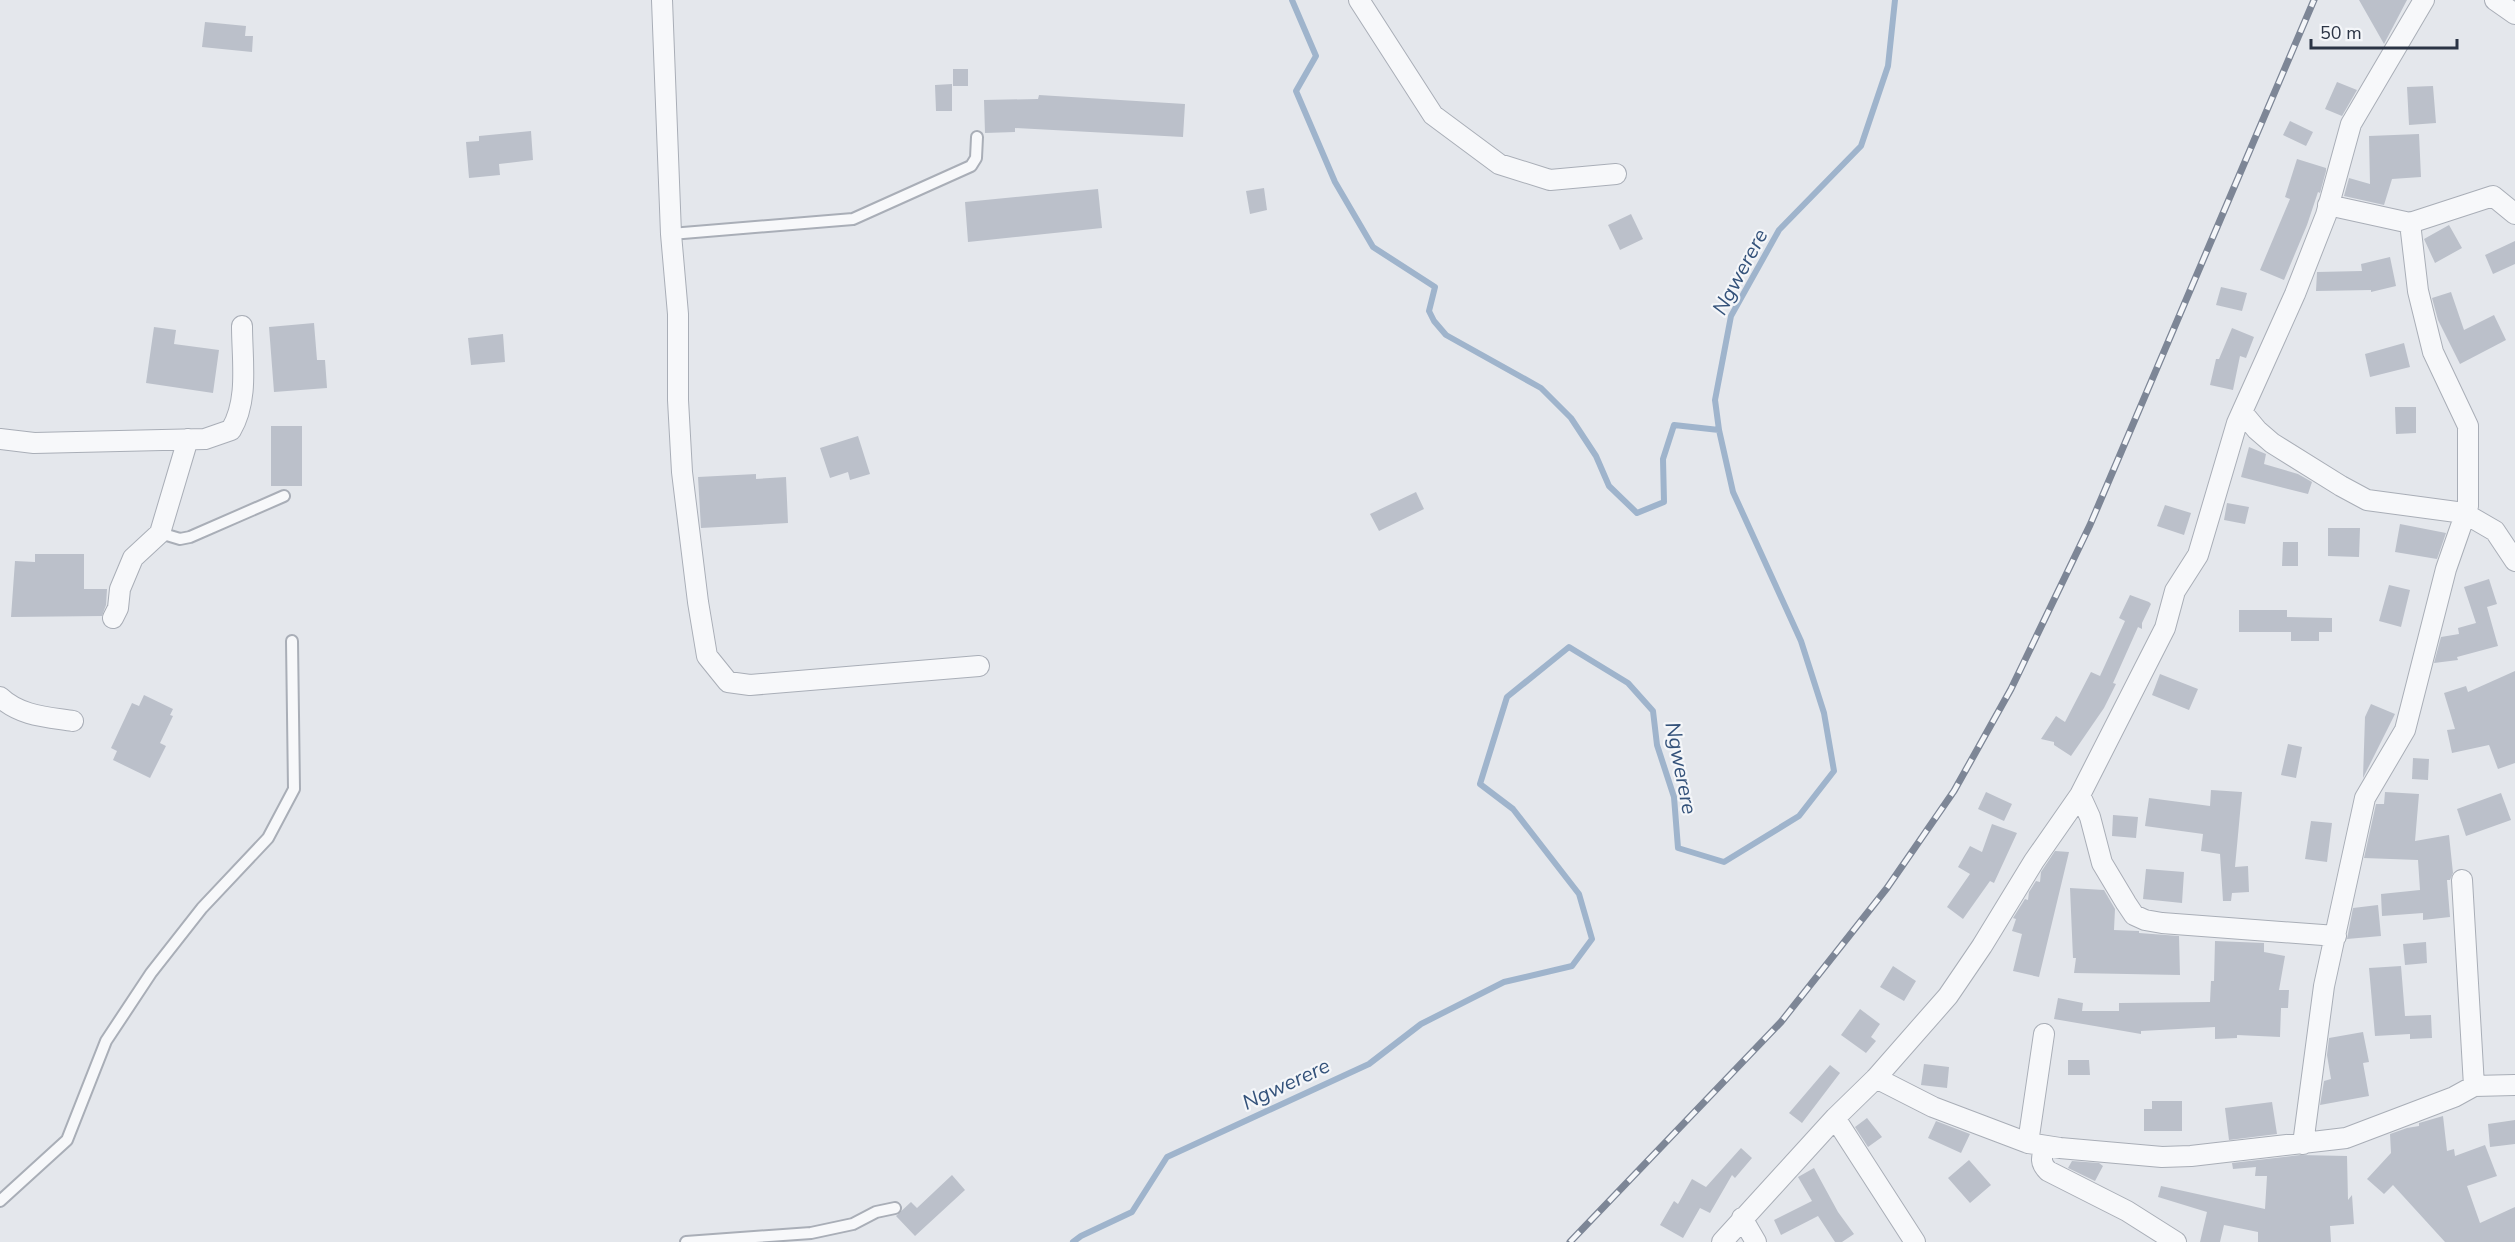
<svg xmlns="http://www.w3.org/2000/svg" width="2515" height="1242" viewBox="0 0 2515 1242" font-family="'Nunito Sans',sans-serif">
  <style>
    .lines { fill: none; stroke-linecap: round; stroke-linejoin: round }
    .stream { stroke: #9fb4cc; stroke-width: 6 }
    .building { fill: #bbc0ca }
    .service-casing { stroke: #a9aeb7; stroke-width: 14 }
    .minor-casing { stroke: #a9aeb7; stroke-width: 22 }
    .service { stroke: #f7f8fa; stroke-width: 10 }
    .minor { stroke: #f7f8fa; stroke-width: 20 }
    .rail-casing { stroke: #7d8696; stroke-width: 7 }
    .rail { stroke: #f4f6f9; stroke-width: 4.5; stroke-dasharray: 14; stroke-linecap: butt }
    .labels { text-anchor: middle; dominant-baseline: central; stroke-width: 4.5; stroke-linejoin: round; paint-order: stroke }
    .water-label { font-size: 21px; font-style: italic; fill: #34527a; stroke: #f4f6f9 }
  </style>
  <rect width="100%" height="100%" fill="#e4e7ec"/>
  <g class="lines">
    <path class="stream" d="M1292,0L1316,56L1296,91L1335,182L1373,247L1435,287L1429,311L1434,321L1446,335L1541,388L1571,418L1596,456L1609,486L1637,513L1664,502L1663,459L1674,425L1719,430
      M1073,1242L1081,1236L1132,1212L1167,1157L1369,1064L1421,1024L1504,982L1572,966L1592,939L1579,894L1513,809L1480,784L1507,697L1569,647L1628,683L1653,711L1657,745L1674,797L1678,848L1724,862L1799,816L1834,771L1824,713L1801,641L1733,492L1719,430L1715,400L1731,316L1779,230L1861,146L1888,66L1895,0"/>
  </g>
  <path class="building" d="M2359,0H2407L2384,44Z
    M205,22L246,26L245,36H253L252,52L202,47Z
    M953,69H968V86H953Z
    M2337,82L2357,90L2342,116L2325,109Z
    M952,84V111H936L935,85Z
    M2433,86L2436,123L2409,125L2407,87Z
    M1039,95L1185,104L1183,137L1015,128V132L985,133L984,100L1038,99Z
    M2290,121L2313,132L2306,146L2283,135Z
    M531,131L533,160L499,164L500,175L469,178L466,142L479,141V136Z
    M2419,134L2421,177L2392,179L2384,205L2344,196L2349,178L2370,184L2369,136Z
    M2297,159L2326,168V171L2320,193L2318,192L2307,225L2284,280L2260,270L2290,199L2285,197Z
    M1264,188L1267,210L1250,214L1246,191Z
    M1098,189L1102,228L968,242L965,202Z
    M1631,214L1643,239L1620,250L1608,225Z
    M2449,225L2462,248L2435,263L2424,239Z
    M2515,241V264L2493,274L2485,255Z
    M2390,257L2396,286L2371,292V290L2316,291L2317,272L2362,271L2361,264Z
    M2221,287L2247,293L2242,311L2216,305Z
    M2451,292L2464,330L2494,315L2506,340L2460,364L2438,320L2432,298Z
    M314,323L317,360H325L327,388L274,392L269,327Z
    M154,327L176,330L174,344L219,350L213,393L146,383Z
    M2232,328L2254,337L2246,358L2240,356L2233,390L2210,385L2216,359H2219Z
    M503,334L505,362L471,365L468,338Z
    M2404,343L2410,367L2370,377L2365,354Z
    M2395,407H2416V433L2396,434Z
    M271,426H302V486H271Z
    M858,436L870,474L850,480L848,472L830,478L820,448Z
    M2249,447L2266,454L2264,464L2298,474L2312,482L2308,494L2241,477Z
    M756,474V479L786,477L788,523L701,528L698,477Z
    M1416,492L1424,509L1379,531L1370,514Z
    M2227,503L2249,507L2245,524L2224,520Z
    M2165,505L2191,513L2184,535L2157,526Z
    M2400,524L2446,533L2437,559L2395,552Z
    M2328,528H2360L2359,557L2328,556Z
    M2283,542H2298V566H2282Z
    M35,554H84V589H107L106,605L102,616L11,617L15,561L35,562Z
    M2489,579L2497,604L2487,607L2498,646L2457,657L2458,660L2434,663L2441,637L2459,634L2458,628L2476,623L2464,587Z
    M2389,585L2410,590L2401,627L2379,621Z
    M2130,595L2149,602L2151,604L2142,623V629L2138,627L2113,683L2116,684L2104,708L2071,756L2054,745V742L2041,739L2056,716L2065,722L2091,672L2100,676L2125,621L2119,618Z
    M2239,610H2287V617L2332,618V632H2319V641H2291V632H2239Z
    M2515,671V763L2498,769L2489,745L2452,753L2447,730L2455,729L2444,693L2466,686L2468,692Z
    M2160,674L2198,689L2189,710L2152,695Z
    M144,695L173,709L170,715L173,716L160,743L166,746L150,778L113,760L117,751L111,748L132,703L139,706Z
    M2371,704L2395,714L2363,778L2365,717Z
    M2288,744L2302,747L2296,778L2281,775Z
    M2413,758L2429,759L2428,780L2412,779Z
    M2211,790L2242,792L2235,867L2248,866L2249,892L2232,893L2231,901H2223L2220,854L2201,851L2203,834L2145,826L2149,798L2210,806Z
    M1986,792L2012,804L2004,821L1978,809Z
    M2385,792L2419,794L2415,841L2449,835L2453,873L2450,880H2447L2450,917L2423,920V913L2382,916L2381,894L2420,890L2418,860L2364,858L2376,804H2384Z
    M2501,793L2511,820L2466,836L2457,809Z
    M2113,815L2138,817L2136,838L2112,836Z
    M2311,821L2332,823L2327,862L2305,859Z
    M1992,824L2017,833L1994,883L1990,881L1963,919L1947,907L1970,874L1958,867L1970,846L1982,852Z
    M2055,851L2069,852L2039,977L2013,971L2022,934L2012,931L2016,919L2013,918L2025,899L2028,900L2029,892L2036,881L2040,882L2041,872Z
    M2146,869L2184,872L2182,903L2143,899Z
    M2070,888L2104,890L2115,909L2114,930L2139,931V933L2179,936L2180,975L2074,973L2076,958H2073Z
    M2378,905L2381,936L2347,939L2353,908Z
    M2215,941L2264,943V952L2285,956L2279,990H2289L2288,1008H2281L2280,1037L2237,1035V1038L2215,1039V1027L2141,1031V1034L2054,1019L2058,998L2083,1003L2082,1011H2119V1003L2210,1002L2211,981H2214Z
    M2426,942L2427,963L2405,965L2403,944Z
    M1893,966L1916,981L1904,1001L1880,987Z
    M2401,966L2405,1016L2431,1015L2432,1038L2410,1039V1034L2375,1036L2369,968Z
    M1860,1009L1880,1024L1871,1037L1876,1041L1866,1053L1841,1035Z
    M2363,1032L2369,1062L2363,1063L2369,1096L2320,1105L2324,1081L2331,1079L2327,1055L2329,1038Z
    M2068,1060H2089L2090,1075H2068Z
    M1924,1064L1949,1067L1947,1088L1921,1085Z
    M1830,1065L1840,1073L1802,1123L1789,1113Z
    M2152,1101H2182V1131H2144V1109H2152Z
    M2272,1102L2277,1134L2229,1140L2225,1108Z
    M2443,1116L2447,1151L2454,1149L2455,1156L2485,1145L2497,1176L2467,1186L2480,1223L2515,1207V1242H2445L2393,1185L2384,1194L2367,1179L2391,1153L2390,1134L2407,1128L2419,1126V1123Z
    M1867,1118L1882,1137L1868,1147L1855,1127Z
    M2515,1120V1144L2490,1147L2488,1124Z
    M1936,1121L1970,1134L1961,1153L1928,1138Z
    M1741,1148L1752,1158L1735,1178L1732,1175L1710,1213L1700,1208L1683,1238L1660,1225L1674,1201L1678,1204L1692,1179L1706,1187Z
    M2300,1155L2347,1156L2348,1200L2352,1195L2354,1224L2330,1226L2331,1242H2258V1232L2224,1225L2220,1242H2200L2207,1212L2158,1197L2161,1186L2265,1209L2267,1176H2255L2256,1167L2233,1169L2232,1163Z
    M1969,1160L1991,1185L1970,1203L1948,1178Z
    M2072,1161L2099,1163L2103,1166L2095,1181L2068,1168Z
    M1814,1168L1838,1212L1854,1234L1842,1242H1835L1818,1216L1781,1235L1774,1220L1812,1201L1798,1177Z
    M952,1175L965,1190L915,1236L896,1216L911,1202L917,1208Z"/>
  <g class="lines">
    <g class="service-casing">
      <path id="service" d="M671,234L853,219L971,166L976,158L977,137
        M160,533L180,539L190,537L284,496
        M0,1201L67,1140L106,1041L151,973L202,908L268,838L294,789L292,641
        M686,1242L811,1233L853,1224L876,1212L895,1208"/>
    </g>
    <g class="minor-casing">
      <path id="minor" d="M662,0L671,234L678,314V400L682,472L698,602L707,656L728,682L750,685L979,666
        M1359,0L1433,115L1499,164L1550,180L1616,174
        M2495,0L2515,14
        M2328,205L2410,223
        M2242,412L2257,430L2272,443L2341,486L2367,500L2464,513L2495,531L2515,561
        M0,439L34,443L205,439L231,430C249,400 242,360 242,326
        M113,618L118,608L120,589L133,558L160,533L188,439
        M0,697C20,716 47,717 73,721
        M2080,795L2090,817L2102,863L2126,903L2134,915L2145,920L2162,923L2336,936
        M2462,880L2474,1086
        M1876,1078L1933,1107L2028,1143L2060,1148L2162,1157L2191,1156L2346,1138L2454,1097L2474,1086L2515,1085
        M1835,1118L1915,1242
        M2028,1143L2044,1034
        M2303,1144L2324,986L2365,798L2405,730L2446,569L2468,506V426L2433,352L2418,291L2410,223L2493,196L2515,214
        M2045,1147C2041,1158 2040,1163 2048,1171L2127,1211L2176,1242
        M1742,1218L1756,1242
        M1722,1242L1835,1118L1876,1078L1948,996L1982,946L2034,861L2080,795L2165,628L2175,591L2198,555L2237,423L2295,294L2326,215L2351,124L2424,0"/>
    </g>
    <use href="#service" class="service"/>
    <use href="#minor" class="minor"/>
    <g class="rail-casing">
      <path id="rail" d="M1570,1242L1781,1022L1887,888L1954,791L2011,689L2090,525L2314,0"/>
    </g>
    <use href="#rail" class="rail"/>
  </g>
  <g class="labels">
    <g class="water-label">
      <text transform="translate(1740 272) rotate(-62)">Ngwerere</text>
      <text transform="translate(1681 768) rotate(79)">Ngwerere</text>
      <text transform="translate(1286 1084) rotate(-25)">Ngwerere</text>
    </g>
  </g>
  <path d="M2311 39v9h146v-9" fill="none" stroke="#2b3445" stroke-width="3"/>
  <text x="2320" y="39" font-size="18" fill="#2b3445" stroke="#f4f6f9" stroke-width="4.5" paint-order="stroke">50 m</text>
</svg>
